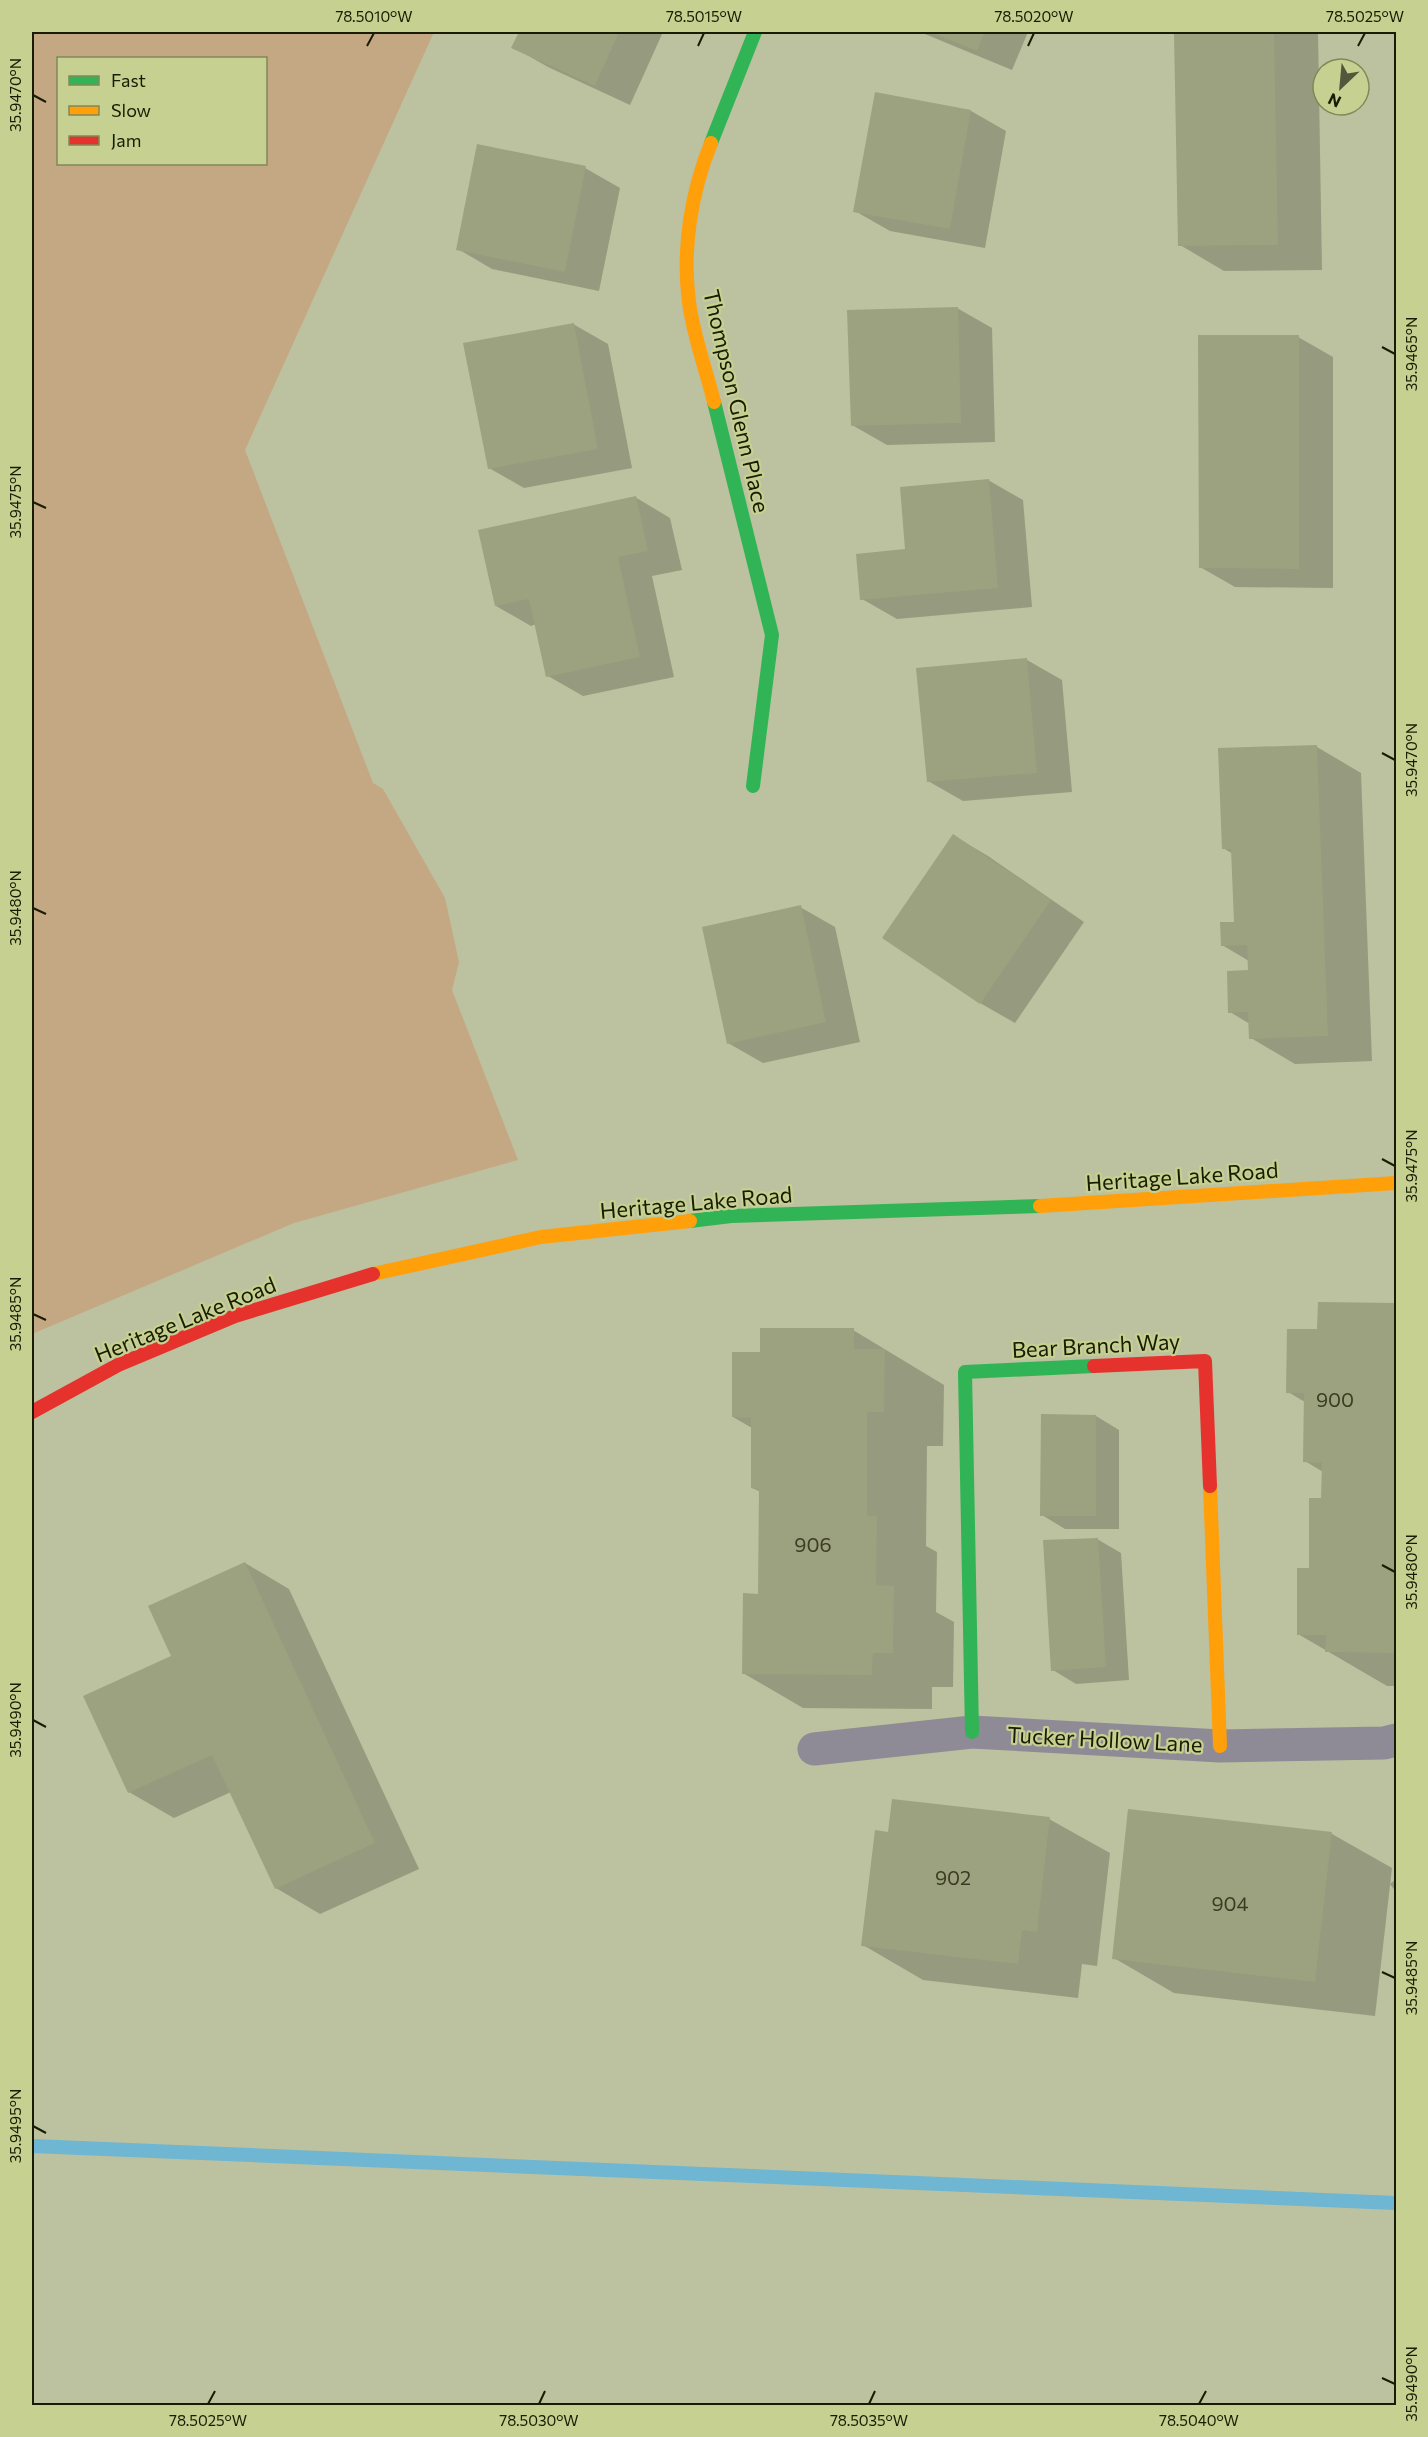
<svg xmlns="http://www.w3.org/2000/svg" width="1428" height="2437" viewBox="0 0 1428 2437" font-family="Commissioner,sans-serif">
  <style>
    .green { fill: #c4a883; fill-rule: evenodd }
    .shadow { fill: #0003 }
    .lines { fill: none; stroke-linecap: round; stroke-linejoin: round }
    .stream { stroke: #6eb6d2; stroke-width: 14 }
    .building { fill: #9ca17f }
    .street { stroke: #8f8b96; stroke-width: 33 }
    .fast { stroke: #30b455; stroke-width: 14 }
    .slow { stroke: #ff9f0a; stroke-width: 14 }
    .jam { stroke: #e5322d; stroke-width: 14 }
    .ticks { fill: none; stroke: #191c03; stroke-width: 2 }
    .labels { text-anchor: middle; dominant-baseline: central; stroke-width: 4.5; stroke-linejoin: round; paint-order: stroke }
    .number-label { font-size: 20px; fill: #3a3d22 }
    .street-label { font-size: 22px; fill: #191c03; stroke: #c6d090 }
    .neatline { fill: none; stroke: #191c03; stroke-width: 2 }
    .ticks-label { font-size: 15px; text-anchor: middle; fill: #191c03 }
  </style>
  <rect width="100%" height="100%" fill="#bcc19f"/>
  <path class="green" d="M32,32H434L245,450L373,783L383,789L445,898L459,962L452,990L518,1160L294,1223L32,1334ZM58,58H266V164H58Z"/>
  <path class="shadow" d="M521,32H663L630,105L548,67L513,47Z
    M920,32H1028L1012,70Z
    M1176,32H1318L1322,270L1224,271L1180,245Z
    M971,111L1006,131L985,248L890,231L855,211Z
    M585,168L620,188L599,291L492,269L458,249Z
    M957,308L992,328L995,442L887,445L852,425Z
    M573,324L608,344L632,468L524,488L489,468Z
    M1298,337L1333,357V588L1235,587L1200,567Z
    M988,480L1023,500L1032,607L897,619L862,599Z
    M635,497L670,518L682,570L652,576L674,677L583,696L548,676L536,624L531,626L496,606Z
    M1027,660L1062,680L1072,792L963,801L928,781Z
    M1317,747L1361,773L1372,1061L1295,1064L1251,1038L1250,1024L1230,1012L1249,971V961L1222,945L1235,923L1233,854L1223,848Z
    M954,836L988,856L1084,922L1015,1023L980,1003Z
    M800,907L835,927L860,1042L763,1063L728,1043Z
    M1319,1304L1396,1305V1686H1387L1298,1634L1323,1499V1472L1305,1461V1402L1288,1392L1318,1331Z
    M853,1330L944,1385L943,1446H927L926,1546L937,1552L936,1612L954,1622L953,1687H932V1709L803,1708L743,1673L760,1595L761,1492L752,1488V1428L733,1417L761,1353Z
    M1096,1416L1119,1430V1529H1065L1042,1515Z
    M1097,1539L1121,1553L1129,1680L1076,1684L1053,1670Z
    M245,1563L289,1589L419,1869L320,1914L276,1888L231,1792L174,1818L129,1792L173,1656Z
    M1049,1819L1110,1853L1097,1966L1082,1964L1078,1998L923,1980L863,1945L889,1833Z
    M1332,1834L1392,1868L1375,2016L1174,1993L1114,1958Z
    M1396,1879V1892L1390,1884Z"/>
  <g class="lines">
    <path class="stream" d="M32,2146L1396,2203"/>
  </g>
  <path class="building" d="M519,32H619L595,86L511,48Z
    M930,32H985L977,51Z
    M1174,32H1274L1278,245L1178,246Z
    M875,92L971,110L950,229L853,212Z
    M477,144L586,166L565,272L456,250Z
    M958,307L961,423L851,426L847,310Z
    M574,323L598,449L488,469L463,343Z
    M1198,335H1299V569L1199,568Z
    M989,479L998,588L860,600L856,554L905,549L900,487Z
    M636,496L648,551L618,557L640,657L546,677L529,599L495,606L478,530Z
    M1027,658L1037,773L927,782L916,668Z
    M1317,745L1328,1036L1249,1039L1248,1012L1228,1013L1227,971L1248,970L1247,945L1221,946L1220,922H1234L1231,849H1222L1218,748Z
    M953,834L1051,900L980,1004L882,938Z
    M801,905L826,1022L727,1044L702,927Z
    M1318,1302L1396,1303V1653L1325,1652L1326,1635H1297V1568H1309V1498H1321L1322,1463L1303,1462L1304,1393H1286L1287,1329H1317Z
    M760,1328H854V1349H885L884,1412H867V1516H877L876,1585L894,1586L893,1653H873L872,1675L742,1674L743,1593L758,1594L759,1489L751,1488V1418L732,1417V1352H760Z
    M1041,1414L1096,1415V1516H1040Z
    M1098,1538L1106,1667L1051,1671L1043,1540Z
    M245,1562L375,1843L275,1889L212,1755L128,1793L83,1696L171,1656L148,1606Z
    M892,1799L1050,1817L1037,1932L1022,1930L1018,1964L861,1946L875,1830L888,1832Z
    M1128,1809L1332,1832L1315,1982L1112,1959Z"/>
  <g class="lines">
    <path class="street" d="M814,1749L972,1732L1220,1746L1384,1743L1396,1740"/>
    <path class="fast" d="M711,143L755,32
      M714,402L772,635L753,786
      M690,1221L731,1216L1040,1206
      M972,1732L965,1372L1094,1366"/>
    <path class="slow" d="M711,143C691,193 682,249 689,302C693,335 706,369 714,402
      M1040,1206L1396,1183
      M373,1274L541,1237L690,1221
      M1210,1486L1220,1746"/>
    <path class="jam" d="M1094,1366L1205,1361L1210,1486
      M32,1412L118,1365L235,1316L373,1274"/>
  </g>
  <path class="ticks" d="M367,46L374,33M698,46L704,33M1028,46L1034,33M1358,46L1365,33M33,95L46,102M1382,347L1395,354M33,502L46,508M1382,753L1395,760M33,908L46,914M1382,1159L1395,1166M33,1314L46,1320M1382,1565L1395,1572M33,1720L46,1727M1382,1972L1395,1978M33,2126L46,2133M1382,2378L1395,2384M208,2404L215,2391M539,2404L545,2391M869,2404L875,2391M1199,2404L1206,2391"/>
  <g class="labels">
    <g class="number-label">
      <text x="1335" y="1399">900</text>
      <text x="813" y="1544">906</text>
      <text x="953" y="1877">902</text>
      <text x="1230" y="1903">904</text>
    </g>
    <g class="street-label">
      <text transform="translate(737 401) rotate(77)">Thompson Glenn Place</text>
      <text transform="translate(1182 1176) rotate(-4)">Heritage Lake Road</text>
      <text transform="translate(696 1202) rotate(-5)">Heritage Lake Road</text>
      <text transform="translate(185 1319) rotate(-22)">Heritage Lake Road</text>
      <text transform="translate(1096 1345) rotate(-3)">Bear Branch Way</text>
      <text transform="translate(1105 1739) rotate(3)">Tucker Hollow Lane</text>
    </g>
  </g>
  <rect width="1428" height="2437" fill="none" stroke="#c6d090" stroke-width="66"/>
  <rect x="57" y="57" width="210" height="108" fill="#c6d090" stroke="#818858" stroke-width="1.5"/>
  <rect x="69" y="76" width="30" height="9" fill="#30b455" stroke="#818858" stroke-width="1.5"/>
  <text x="111" y="87" font-size="18" fill="#191c03">Fast</text>
  <rect x="69" y="106" width="30" height="9" fill="#ff9f0a" stroke="#818858" stroke-width="1.5"/>
  <text x="111" y="117" font-size="18" fill="#191c03">Slow</text>
  <rect x="69" y="136" width="30" height="9" fill="#e5322d" stroke="#818858" stroke-width="1.5"/>
  <text x="111" y="147" font-size="18" fill="#191c03">Jam</text>
  <g transform="translate(1341 87) rotate(206)"><circle r="28" fill="#c6d090" stroke="#818858" stroke-width="1.5"/>
  <path d="M0-4.5L10 22L0 15L-10 22Z" fill="#52563a"/>
  <text y="-9" font-size="16" font-weight="bold" text-anchor="middle" fill="#191c03">N</text>
  </g>
  <rect x="33" y="33" width="1362" height="2371" class="neatline"/>
  <g class="ticks-label">
    <text x="374" y="22">78.5010°W</text>
    <text x="704" y="22">78.5015°W</text>
    <text x="1034" y="22">78.5020°W</text>
    <text x="1365" y="22">78.5025°W</text>
    <text transform="translate(16 95) rotate(-90)" y="5">35.9470°N</text>
    <text transform="translate(1412 354) rotate(-90)" y="5">35.9465°N</text>
    <text transform="translate(16 502) rotate(-90)" y="5">35.9475°N</text>
    <text transform="translate(1412 760) rotate(-90)" y="5">35.9470°N</text>
    <text transform="translate(16 908) rotate(-90)" y="5">35.9480°N</text>
    <text transform="translate(1412 1166) rotate(-90)" y="5">35.9475°N</text>
    <text transform="translate(16 1314) rotate(-90)" y="5">35.9485°N</text>
    <text transform="translate(1412 1572) rotate(-90)" y="5">35.9480°N</text>
    <text transform="translate(16 1720) rotate(-90)" y="5">35.9490°N</text>
    <text transform="translate(1412 1978) rotate(-90)" y="5">35.9485°N</text>
    <text transform="translate(16 2126) rotate(-90)" y="5">35.9495°N</text>
    <text transform="translate(1412 2384) rotate(-90)" y="5">35.9490°N</text>
    <text x="208" y="2426">78.5025°W</text>
    <text x="539" y="2426">78.5030°W</text>
    <text x="869" y="2426">78.5035°W</text>
    <text x="1199" y="2426">78.5040°W</text>
  </g>
</svg>
